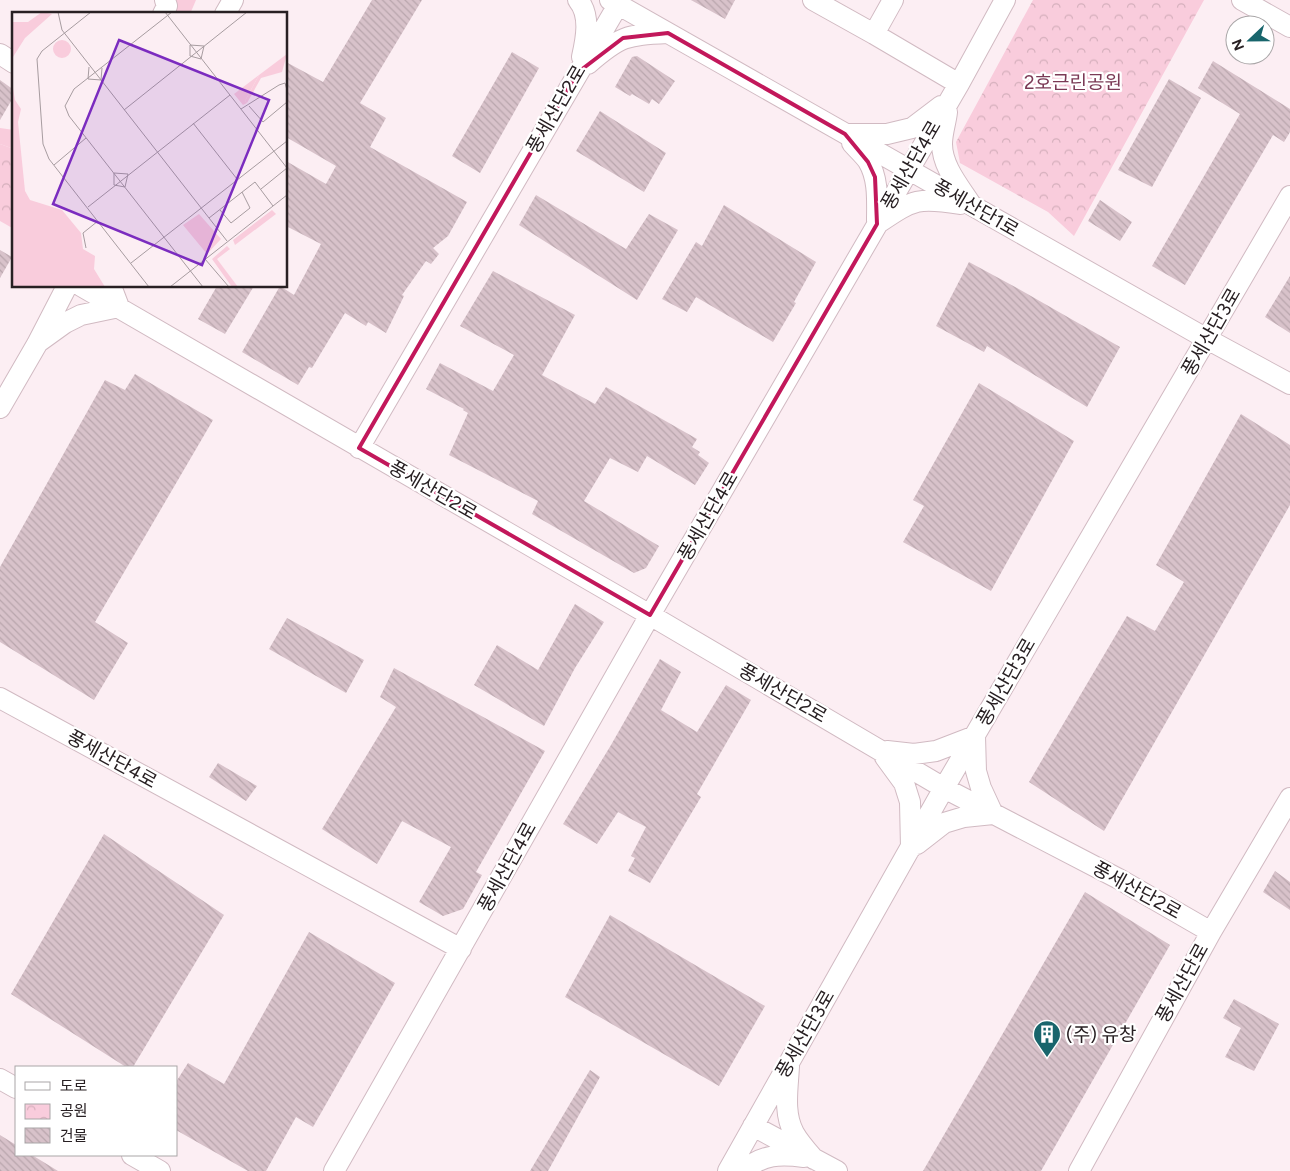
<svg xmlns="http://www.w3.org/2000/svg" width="1290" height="1171" viewBox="0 0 1290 1171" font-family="Figtree,'Noto Sans KR',sans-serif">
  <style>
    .grass { fill: #f9ccdc }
    .park { fill: url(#park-crowns) }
    .building { fill: url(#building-back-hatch) }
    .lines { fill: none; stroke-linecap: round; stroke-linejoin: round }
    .minor-casing { stroke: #d1bac2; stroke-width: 22 }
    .minor { stroke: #fff; stroke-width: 20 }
    .marked { fill: none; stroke: #c2185b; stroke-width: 4; stroke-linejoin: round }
    .labels { text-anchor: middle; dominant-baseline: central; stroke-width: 4.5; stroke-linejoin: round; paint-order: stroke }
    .park-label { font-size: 19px; fill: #7b3a56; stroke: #fff }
    .street-label { font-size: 19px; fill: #282023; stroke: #fff }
    .poi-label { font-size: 19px; fill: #282023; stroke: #fff; text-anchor: start }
    .inset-road { fill: none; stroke: #a79ca0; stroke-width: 1 }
    .view { fill: #7b2cbf; fill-opacity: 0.15; stroke: #7b2cbf; stroke-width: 2.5 }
    .inset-edge { fill: none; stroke: #282023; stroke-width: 2.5 }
  </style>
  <defs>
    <pattern id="park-crowns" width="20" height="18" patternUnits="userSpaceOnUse" patternTransform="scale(1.25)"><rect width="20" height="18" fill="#f9ccdc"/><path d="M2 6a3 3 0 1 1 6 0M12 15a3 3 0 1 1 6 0" fill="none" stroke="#d5afbc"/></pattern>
    <pattern id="building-back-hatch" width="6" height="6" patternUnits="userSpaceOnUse" patternTransform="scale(1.25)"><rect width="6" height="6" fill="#d8c2ca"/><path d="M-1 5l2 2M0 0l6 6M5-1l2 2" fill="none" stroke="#b9a6ad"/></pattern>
  </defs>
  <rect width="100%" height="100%" fill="#fceef3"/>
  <path class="grass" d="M174,0H196L190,14H170Z
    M0,128L14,130V149L0,144Z"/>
  <path class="park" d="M1033,0H1204L1074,236L1048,212L960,163L956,142Z
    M0,144L14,149V229L0,221Z"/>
  <path class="building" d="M372,0H422L360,103L386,118L370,147L467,202L448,236L433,248L439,254L431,264L426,261L402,295L404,296L386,333L368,322L366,326L345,313L312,368L309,367L298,385L242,352L280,286L294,295L321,244L286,226V161L326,184L336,166L286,137V62L323,82Z
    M691,0H735L725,19Z
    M512,52L539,68L480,173L452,156Z
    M637,56L675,81L659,104L652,99L649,104L632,94L630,96L615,87L632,57Z
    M1213,61L1290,109V132L1284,142L1273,135L1185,285L1152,266L1240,114L1198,88Z
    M1169,79L1201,98L1152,187L1118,170Z
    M0,80L14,90V96L0,120Z
    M600,111L666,153L644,192L576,151Z
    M536,195L626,249L649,214L678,230L637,300L519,225Z
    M1100,200L1132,222L1120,241L1088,221Z
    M724,205L816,262L794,302L796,303L773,342L696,297L687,312L662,299L696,242L702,246Z
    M0,250L12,257L0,278Z
    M969,262L1017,288L1120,347L1087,407L987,346L984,352L936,326Z
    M493,271L575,315L542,375L595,404L606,387L697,439L692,447L700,452L698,455L709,463L695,485L647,456L638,472L610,458L584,501L659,546L646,568L634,573L532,514L538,501L449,455L468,413L463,410L464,409L426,389L440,363L493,391L514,355L460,326Z
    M1290,276V333L1265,317Z
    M217,286H254L225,334L198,319Z
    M135,374L213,420L95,622L128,643L94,700L0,642V567L105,380L125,390Z
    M979,383L1074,441L991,591L903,542L924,506L913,500Z
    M1241,414L1290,445V505L1104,831L1029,782L1127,616L1155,631L1184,582L1156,565Z
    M575,604L604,622L575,668L544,726L474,685L497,645L538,670Z
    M287,618L364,660L346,693L269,649Z
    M660,659L681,672L661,710L697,732L726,685L751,700L697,794L701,797L650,883L628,871L635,858L631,856L646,827L618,812L597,844L563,824L611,745Z
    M394,668L545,751L476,872L482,875L463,909L443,916L419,902L451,847L402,821L377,864L322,829L396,707L380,697Z
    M218,763L257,786L246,801L209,777Z
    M104,834L224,915L133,1067H126L11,994Z
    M1275,871L1290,882V910L1263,892Z
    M1085,892L1170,945L1041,1171H923Z
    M610,915L765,1006L719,1086L565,997Z
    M309,932L395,983L313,1127L296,1117L266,1171H248L176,1130V1082L188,1063L224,1084Z
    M1234,999L1279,1024L1254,1071L1225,1057L1241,1028L1223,1018Z
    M590,1070L600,1077L548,1171H530Z
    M0,1135L16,1145V1155H32L58,1171H0Z"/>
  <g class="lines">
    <g class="minor-casing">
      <path id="minor" d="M578,0C591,15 586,39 582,57
        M610,0L1207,339L1290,384
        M813,0L874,34L959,84
        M1242,0L1290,27
        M163,14L167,6L165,0
        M225,14L233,0
        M874,34L893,0
        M0,54L14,63
        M588,64C620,36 626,35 668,33
        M947,112C946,122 942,133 942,144C942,166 959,186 970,203
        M846,134H887L912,128L941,106
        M852,143C857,149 864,155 868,161C879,179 877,202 877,221
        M880,222C914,199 919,197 960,204
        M81,286L650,615L944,788L1119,879L1211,932
        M40,341L65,323L81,315L119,307L111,286
        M0,408L37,344L67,286
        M359,448L618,5
        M0,698L461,949
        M887,751L914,754L936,751L975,736L976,771L981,788L993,814L964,817L944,823L917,844
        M885,757L904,783L910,802L911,848
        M789,1066C788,1088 783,1113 794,1133C799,1142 807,1151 814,1159
        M0,1079L16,1088
        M753,1126L837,1171
        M132,1155L160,1171
        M334,1171L650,615L959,84L1005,0
        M728,1171L944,788L1290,196
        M743,1171C763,1154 780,1154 804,1157
        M1079,1171L1211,932L1290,798"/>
    </g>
    <use href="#minor" class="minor"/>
  </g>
  <path class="marked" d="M668,33L845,134L868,162L875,177L877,224L650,615L359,448L577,73L623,38Z"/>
  <defs>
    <g id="building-pin" transform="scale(1.4375)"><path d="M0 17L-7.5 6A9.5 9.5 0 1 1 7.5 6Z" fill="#18656c" stroke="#fff"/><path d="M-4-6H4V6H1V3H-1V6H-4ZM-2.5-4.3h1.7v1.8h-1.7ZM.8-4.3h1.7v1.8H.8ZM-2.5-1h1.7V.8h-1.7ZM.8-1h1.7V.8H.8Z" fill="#fff"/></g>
  </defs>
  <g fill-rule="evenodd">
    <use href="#building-pin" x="1047" y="1034"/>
  </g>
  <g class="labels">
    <g class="park-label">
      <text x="1073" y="82">2호근린공원</text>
    </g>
    <g class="street-label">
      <text transform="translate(556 109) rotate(-60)">풍세산단2로</text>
      <text transform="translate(911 165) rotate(-60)">풍세산단4로</text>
      <text transform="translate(976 208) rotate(30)">풍세산단1로</text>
      <text transform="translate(1211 332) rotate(-60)">풍세산단3로</text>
      <text transform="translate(433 490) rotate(30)">풍세산단2로</text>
      <text transform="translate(708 516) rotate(-60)">풍세산단4로</text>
      <text transform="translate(1006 682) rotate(-60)">풍세산단3로</text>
      <text transform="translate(783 693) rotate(30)">풍세산단2로</text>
      <text transform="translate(112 759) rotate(29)">풍세산단4로</text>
      <text transform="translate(507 867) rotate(-61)">풍세산단4로</text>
      <text transform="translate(1137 890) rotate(29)">풍세산단2로</text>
      <text transform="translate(1182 983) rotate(-61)">풍세산단로</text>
      <text transform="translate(805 1034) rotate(-60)">풍세산단3로</text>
    </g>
    <g class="poi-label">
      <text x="1066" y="1034">(주) 유창</text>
    </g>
  </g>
  <g transform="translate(12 12)">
    <rect width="275" height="275" fill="#fceef3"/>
    <path d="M275,42L270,60L249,66L235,91L233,89L247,63ZM260,198L264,202L223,233L221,228ZM215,234L218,237L205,247L226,275H220L200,247Z" fill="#f9ccdc"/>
    <path d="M30,0L40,2L13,26L1,45L0,67V10H16ZM0,70L3,88L9,97L6,110L13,179L18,188L50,198L69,221L71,237L83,244L82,257L93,275H0Z" fill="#f9ccdc"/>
    <path d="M41 37a9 9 0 1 1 18 0a9 9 0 1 1-18 0ZM247,63L233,89L235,91L231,93L222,82ZM187,202L209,227L195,242L171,213Z" fill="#f9ccdc"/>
    <path class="inset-road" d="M46,0L50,18L215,229M79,0L30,39L25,47L31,132L37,147L137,275M153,0L275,156L249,177M160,0L62,77L53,94L57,104L191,275M178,33L192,34L189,47L178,44ZM77,55L76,67L89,68L90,56M237,94L251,110L275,90M229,97L267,73L273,71L275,78M112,98L235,0M181,111L225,167M42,153L74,126M102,161L116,162L113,175L102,173ZM76,195L218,83M208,198L219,211L238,196L230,180M197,206L243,170L261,194M74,236L71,221L86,209M193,247L217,275M119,251L275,129M158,275L275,183"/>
    <path class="view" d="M107,28L257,88L190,253L41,192Z"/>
    <rect width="275" height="275" class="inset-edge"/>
  </g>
  <rect x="15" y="1066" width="162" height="90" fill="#ffffff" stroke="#a9a6a7"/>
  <rect x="25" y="1082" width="25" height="8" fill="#ffffff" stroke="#a9a6a7"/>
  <text x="60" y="1091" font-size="15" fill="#282023">도로</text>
  <rect x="25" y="1104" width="25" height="15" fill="url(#park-crowns)" stroke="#a9a6a7"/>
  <text x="60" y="1116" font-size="15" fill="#282023">공원</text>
  <rect x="25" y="1128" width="25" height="15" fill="url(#building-back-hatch)" stroke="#a9a6a7"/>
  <text x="60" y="1141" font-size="15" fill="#282023">건물</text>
  <g transform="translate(1250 40) rotate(248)"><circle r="24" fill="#ffffff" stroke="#a9a6a7"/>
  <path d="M0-4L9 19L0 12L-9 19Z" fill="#18656c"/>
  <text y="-8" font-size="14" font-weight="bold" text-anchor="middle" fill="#282023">N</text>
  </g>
</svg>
